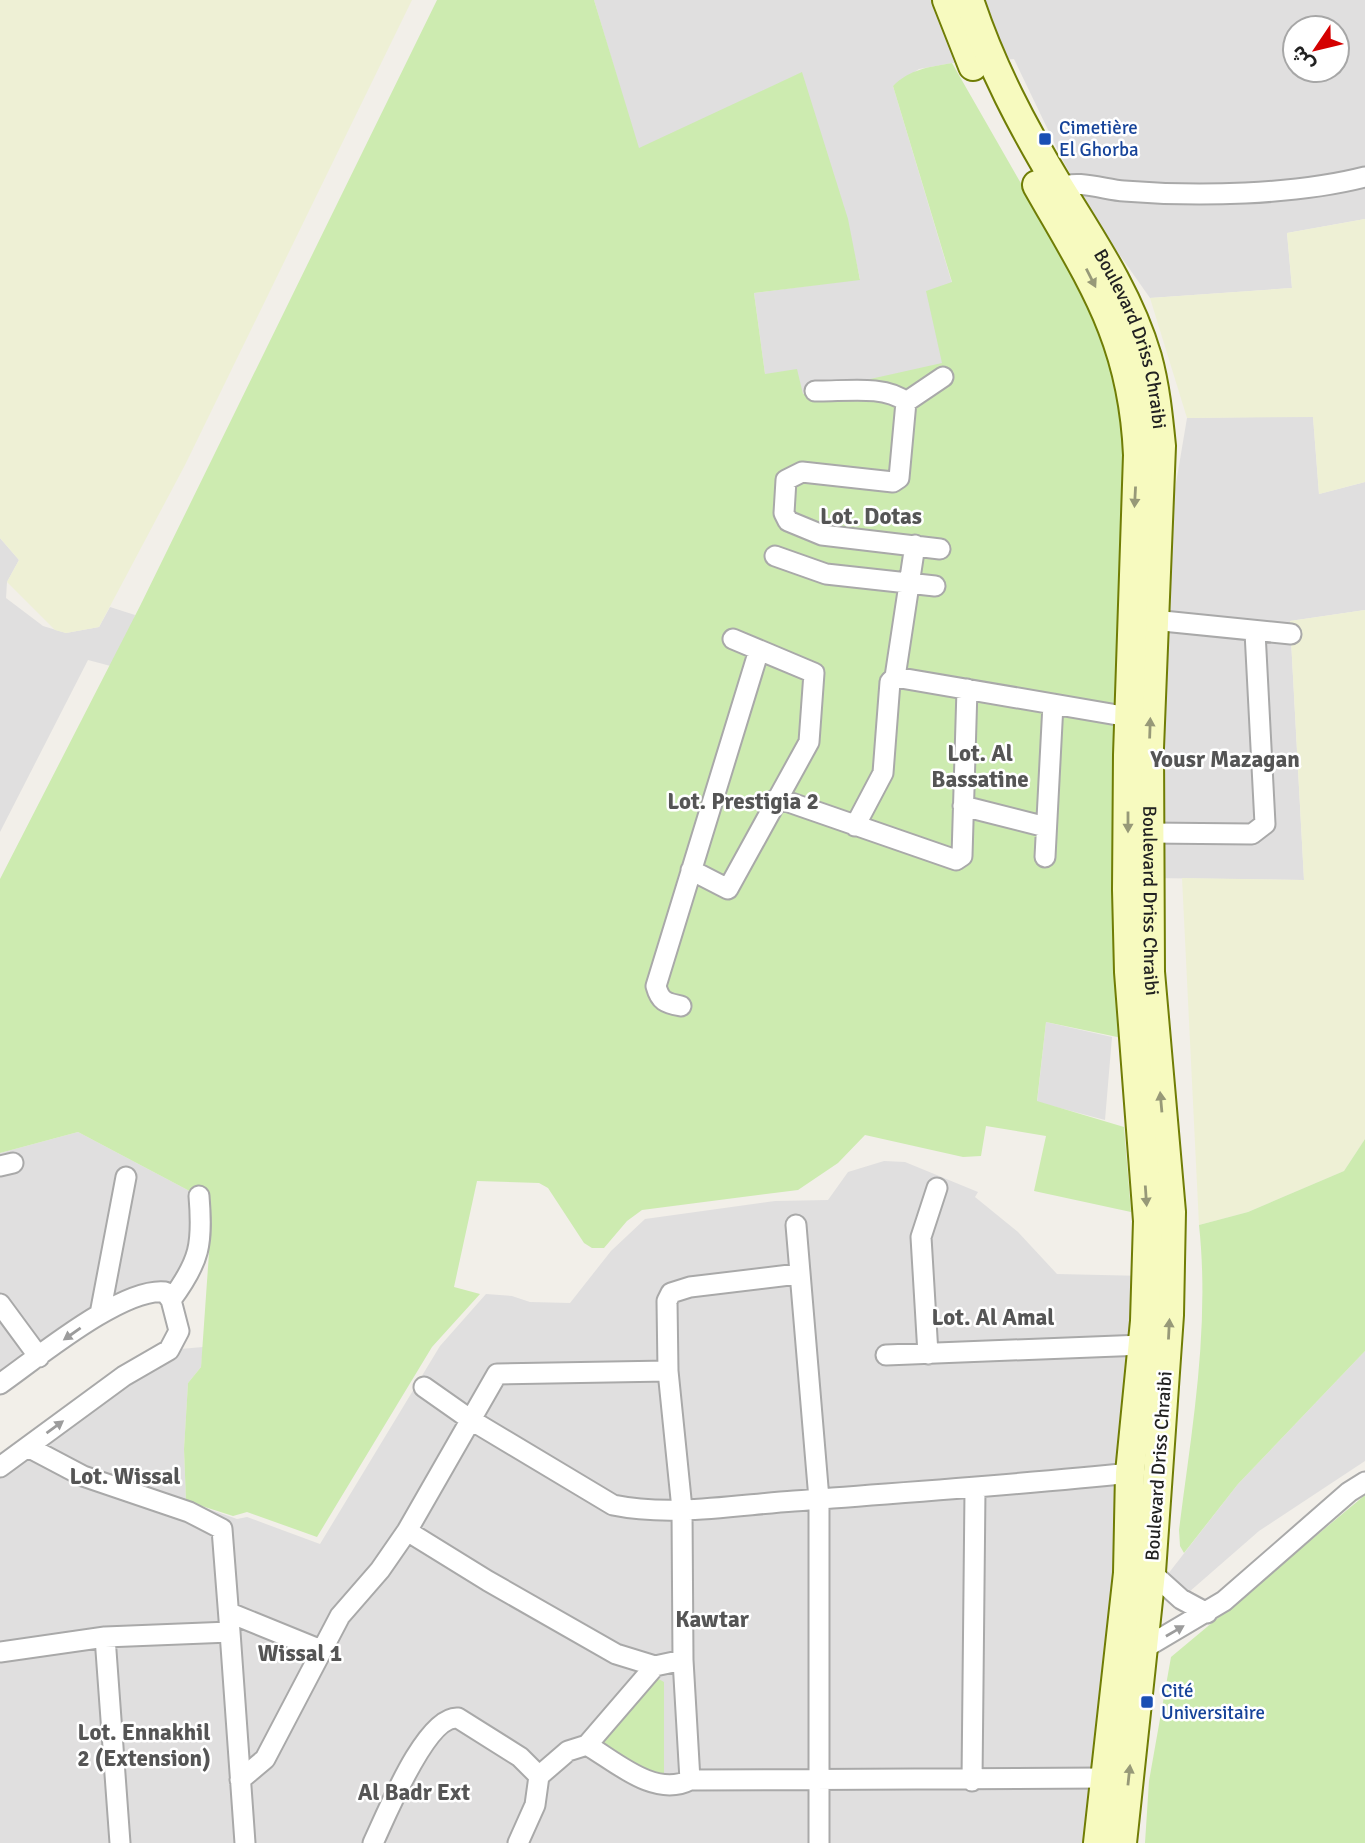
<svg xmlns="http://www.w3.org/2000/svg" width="1365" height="1843" viewBox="0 0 1365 1843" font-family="Signika,'Noto Sans Arabic',sans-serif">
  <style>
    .residential { fill: #e0dfdf; fill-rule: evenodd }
    .farmland { fill: #eef0d5 }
    .grass { fill: #cdebb0 }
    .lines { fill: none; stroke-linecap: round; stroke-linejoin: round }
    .minor-casing { stroke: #a9a9a9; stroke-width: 23 }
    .secondary-casing { stroke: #707d05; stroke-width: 32 }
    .minor { stroke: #fff; stroke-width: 19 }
    .secondary { stroke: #f7fabf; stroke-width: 28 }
    .oneway { fill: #979978 }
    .oneway2 { fill: #9c9c9c }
    .transit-dot { fill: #1a4fb4; stroke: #fff; stroke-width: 2.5 }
    .labels { text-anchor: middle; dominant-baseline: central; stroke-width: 5; stroke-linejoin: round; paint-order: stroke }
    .transit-label { font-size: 19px; fill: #164399; stroke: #fff; text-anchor: start }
    .street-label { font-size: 19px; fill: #222; stroke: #fff }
    .quarter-label { font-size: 23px; font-weight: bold; fill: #555; stroke: #fff }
  </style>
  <rect width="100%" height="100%" fill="#f2efe9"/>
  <path class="residential" d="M594,0H1365V219L1287,233L1292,288L1150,298L1100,227L1062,159L1014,59L952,63L919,69L893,86L952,283L942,364L940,549L765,374L754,293L860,279L843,204L638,148ZM1295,28H1337V70H1295Z
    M1313,416L1319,494L1365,482V610L1290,621L1304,880L1150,878L1153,620L1187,418Z
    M0,538L19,560L7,582L6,598L43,626L66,633L99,627L110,607L135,615L122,669L88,660L0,832Z
    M1046,1022L1112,1037L1105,1120L1037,1102Z
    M78,1132L199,1196L202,1233L171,1300L154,1291L0,1384V1153Z
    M884,1161L905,1162L978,1192L975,1197L1018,1232L1057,1274L1146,1276L1098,1843H0V1467L169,1350L203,1347L201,1367L188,1383L184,1449L186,1501L237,1519L247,1517L320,1544L440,1346L486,1294L512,1296L530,1302L570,1303L611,1251L645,1219L775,1201L828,1200L848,1172Z
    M1365,1351V1461L1259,1531L1181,1599L1161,1583L1238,1484Z"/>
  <path class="farmland" d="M0,0H412L185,465L99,627L66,633L55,630L7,582L19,560L0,538Z
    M1365,219V482L1319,494L1313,417L1187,418L1150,298L1292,288L1287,233Z
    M1365,610V1139L1344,1171L1248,1212L1199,1225L1182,878L1304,880L1290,621Z"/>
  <path class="grass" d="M437,0H594L639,148L802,72L848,219L860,280L754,293L765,374L797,369L803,394L942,363L926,291L952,282L893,86C910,69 929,67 952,63L1090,304L1114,362L1130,429L1122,1038L1046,1022L1037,1101L1124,1127L1131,1212L1034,1191L1046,1136L986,1126L981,1156L963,1157L865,1135L838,1163L798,1190L642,1210L627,1221L604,1248H592L584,1243L548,1188L539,1183L477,1181L454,1287L480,1294L432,1347L317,1537L247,1512L233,1516L186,1501L184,1449L188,1383L201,1367L209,1253L199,1196L78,1132L0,1153V879L140,606Z
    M1365,1139V1351L1238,1484L1184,1553L1180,1546L1179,1530C1192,1428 1210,1328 1199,1225L1248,1212L1344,1171Z
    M1365,1495V1843H1145L1149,1781L1171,1657Z
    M655,1677L664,1682V1782L601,1746Z"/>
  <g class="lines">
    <g class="minor-casing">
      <path id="minor" d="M1060,188C1076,179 1106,190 1124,191C1196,197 1295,195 1365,177
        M815,391C841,392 885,384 906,402
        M940,549L822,535L788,521L784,513L786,480L802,472L893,482L899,478L906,402L943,377
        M775,556L826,574L935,586
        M1153,620L1291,634
        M895,677L915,545
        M777,798L956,860L962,856L967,689
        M963,806L1046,827
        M855,826L883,773L890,682L895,677L1129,717
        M1150,833L1252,834L1265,824L1255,632
        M1045,857L1053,704
        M691,870L728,889L809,742L814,673L733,639
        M681,1006C665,1003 660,1001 656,986L759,650
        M0,1166L13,1163
        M796,1225L819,1499V1843
        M171,1300C200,1261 203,1244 199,1196
        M0,1304L39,1357
        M100,1314L126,1177
        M928,1354L921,1237L937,1188
        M886,1355L1143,1345
        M0,1384C36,1359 122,1287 165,1292L171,1300L179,1331L169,1350L124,1376L0,1467
        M424,1387L471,1420L613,1505C671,1517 736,1505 794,1501C907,1492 1018,1485 1130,1473
        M28,1447L83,1476L189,1512L222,1529L230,1632
        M407,1531L488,1581L616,1654L655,1666L683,1660L690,1780
        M1151,1572L1181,1599L1207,1613
        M230,1613L321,1650
        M105,1637L120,1843
        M1143,1649L1224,1601L1349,1492L1365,1482
        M0,1652L105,1637L230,1632L245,1843
        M683,1660L682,1509L668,1371L667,1301L671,1293L690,1287L798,1274
        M587,1745L655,1666
        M539,1776L568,1751L587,1745C616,1762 655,1798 690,1780L1105,1778
        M240,1780L265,1759L340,1616L380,1570L407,1531L497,1374L668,1371
        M972,1781L975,1490
        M373,1843C386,1816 426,1715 458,1718L520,1757L539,1776L535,1805L518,1843"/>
    </g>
    <g class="secondary-casing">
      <g id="secondary">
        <path d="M947,0L973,66"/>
        <path id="s1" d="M969,0C991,67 1023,127 1059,187C1093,242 1129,295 1147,357C1155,386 1158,416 1161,446L1149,748L1150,972L1171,1212L1169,1315L1151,1572L1122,1843"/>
        <path d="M1037,185C1092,282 1133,339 1138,455L1128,755L1127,890L1129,972L1148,1221L1145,1321L1130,1473L1128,1573L1098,1843"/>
      </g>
    </g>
    <use href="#minor" class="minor"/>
    <use href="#secondary" class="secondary"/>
  </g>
  <defs><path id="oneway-solid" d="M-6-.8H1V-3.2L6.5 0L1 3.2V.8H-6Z" transform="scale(1.75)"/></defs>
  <g class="oneway">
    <use href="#oneway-solid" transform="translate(1091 278) rotate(63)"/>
    <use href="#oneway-solid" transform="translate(1135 497) rotate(93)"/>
    <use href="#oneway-solid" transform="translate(1150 728) rotate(-88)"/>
    <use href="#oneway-solid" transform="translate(1128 822) rotate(90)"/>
    <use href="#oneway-solid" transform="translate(1161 1102) rotate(-95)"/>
    <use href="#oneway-solid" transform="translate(1146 1196) rotate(86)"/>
    <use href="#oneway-solid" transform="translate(1169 1329) rotate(-87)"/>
    <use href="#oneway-solid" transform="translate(1129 1775) rotate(-84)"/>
  </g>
  <g class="oneway2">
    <use href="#oneway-solid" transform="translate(72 1334) rotate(145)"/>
    <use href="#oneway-solid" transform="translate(55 1427) rotate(-36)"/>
    <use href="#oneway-solid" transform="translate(1175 1631) rotate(-30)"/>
  </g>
  <g class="transit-dot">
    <rect x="1038" y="132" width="14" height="14" rx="3.5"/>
    <rect x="1140" y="1695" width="14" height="14" rx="3.5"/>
  </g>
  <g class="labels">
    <g class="transit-label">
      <text x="1059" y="128">Cimetière<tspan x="1059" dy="22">El Ghorba</tspan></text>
      <text x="1161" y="1691">Cité<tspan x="1161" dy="22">Universitaire</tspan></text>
    </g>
    <g class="street-label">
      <text stroke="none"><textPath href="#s1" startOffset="378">Boulevard Driss Chraibi</textPath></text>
      <text stroke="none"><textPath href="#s1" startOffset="945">Boulevard Driss Chraibi</textPath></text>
      <text transform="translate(1159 1466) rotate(-86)">Boulevard Driss Chraibi</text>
    </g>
    <g class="quarter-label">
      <text x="871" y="516">Lot. Dotas</text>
      <text x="980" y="753">Lot. Al<tspan x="980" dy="26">Bassatine</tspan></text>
      <text x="1225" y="759">Yousr Mazagan</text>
      <text x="743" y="801">Lot. Prestigia 2</text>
      <text x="993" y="1317">Lot. Al Amal</text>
      <text x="125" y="1476">Lot. Wissal</text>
      <text x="712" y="1619">Kawtar</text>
      <text x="300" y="1653">Wissal 1</text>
      <text x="144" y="1732">Lot. Ennakhil<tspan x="144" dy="26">2 (Extension)</tspan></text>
      <text x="414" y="1792">Al Badr Ext</text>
    </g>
  </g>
  <g transform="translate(1316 49) rotate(235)"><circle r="33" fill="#ffffff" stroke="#a7a7a7" stroke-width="2"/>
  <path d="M0-5L12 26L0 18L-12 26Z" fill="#d40000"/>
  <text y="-10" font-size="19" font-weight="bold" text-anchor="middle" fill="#222222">ش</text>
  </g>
</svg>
